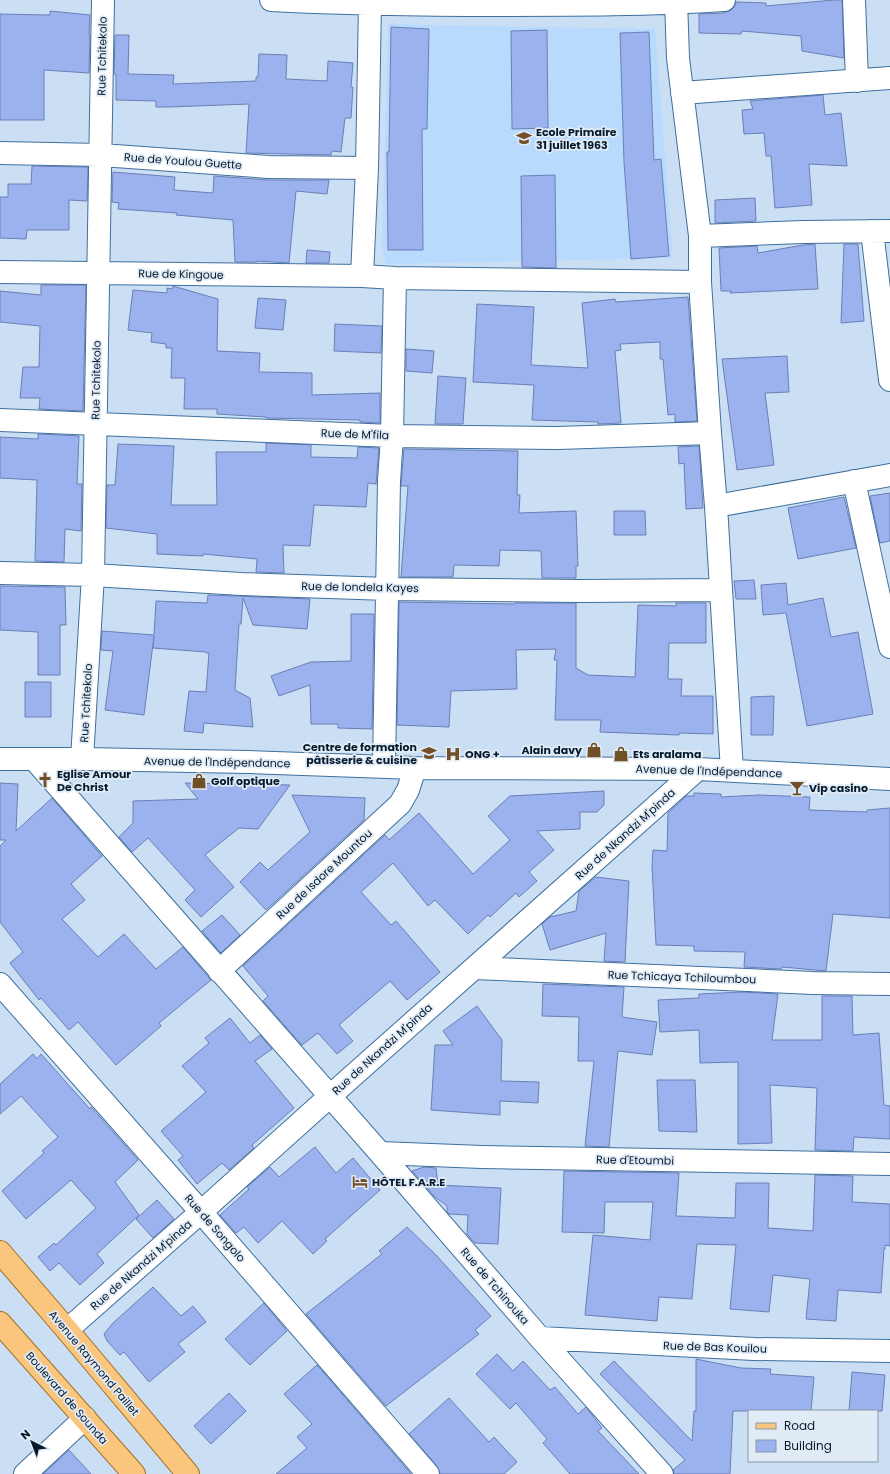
<svg xmlns="http://www.w3.org/2000/svg" width="890" height="1474" viewBox="0 0 890 1474" font-family="Poppins,sans-serif">
  <style>
    .built { fill: #b8dafc }
    .building { fill: #9cb2ee; stroke: #6a7fb7 }
    .lines { fill: none; stroke-linecap: round; stroke-linejoin: round }
    .minor-casing { stroke: #3f709d; stroke-width: 24 }
    .major-casing { stroke: #a27028; stroke-width: 24 }
    .minor { stroke: #fff; stroke-width: 22 }
    .major { stroke: #fac57d; stroke-width: 22 }
    .labels { text-anchor: middle; dominant-baseline: central; stroke-width: 3.5; stroke-linejoin: round; paint-order: stroke }
    .street-label { font-size: 11px; fill: #061a2d; stroke: #e1ebf6 }
    .poi-label { font-size: 11px; font-weight: bold; fill: #061a2d; stroke: #e1ebf6; text-anchor: start }
  </style>
  <rect width="100%" height="100%" fill="#cbdff4"/>
  <path class="built" d="M388,24L655,29L673,258L386,264L382,246Z"/>
  <path class="building" d="M834,0H842L844,58L802,51L801,36L742,31L741,34L699,33V14L724,13L731,10L735,6L736,2L766,3V6Z
    M50,11L90,15L89,34H90L89,73L44,70V120H0V14L50,15Z
    M391,27L429,29L427,129H422L423,250H388L387,152H389Z
    M547,30L548,128L512,129L511,31Z
    M649,32L654,160L661,159L669,256L631,259L624,162L620,33Z
    M115,35H129L128,74L174,75L173,84L256,81V77H258L259,54L287,55L286,79L327,81L328,61L353,63L351,87H353L351,118H345L341,152L332,151L331,155L246,153L249,104L169,107H156V101L116,100V75L114,74Z
    M823,95L825,115L841,113L847,166L809,164L812,205L775,208L771,156H766L764,133L744,134L742,110L753,109L750,101Z
    M32,166L88,167L87,201L69,200V230H27L26,239L0,238V197H8V184H31Z
    M113,172L175,177L174,190L213,193L214,176L269,180H329L327,194L296,191L289,263L257,261V262H235L233,220L176,215L177,213L118,209L119,203L112,202Z
    M555,175L556,268L522,267L521,176Z
    M755,198L756,221L715,223V200Z
    M815,244L818,289L730,293L731,291H721L719,248L757,246L758,253L803,245Z
    M844,244H858L864,321L841,323Z
    M307,250L330,252L329,263H306Z
    M41,285H86L83,411L39,409L40,398H20L23,367H39L40,326L0,322V291L41,295Z
    M173,286L218,299L217,351L260,353L259,372L312,373V395L380,393V423L360,422V420L266,418V417L217,414V409H184L185,378H171L172,348H166V344L151,342L152,333L128,330L133,290L167,293V288L172,289Z
    M688,297L697,421L675,422V414L668,415L663,359H660V342L620,344L621,350L615,351L621,423L598,424V422L532,420L534,385L473,382L477,304L534,307L531,365L588,368L582,303L615,299L616,302Z
    M258,298L286,300L283,330L255,328Z
    M335,324L382,326L381,353L334,351Z
    M406,349L434,351L432,373L406,371Z
    M787,356L789,392L765,393L774,465L737,470L722,359Z
    M438,376L466,378L463,424H435Z
    M38,434L79,436L77,484H82L81,531L65,529L64,562L35,561L37,480L0,478V437L38,439Z
    M266,443L311,445V457L357,458L358,447L379,448L376,484L368,483L366,507L314,505L310,546L283,545L284,573L256,572L257,559L203,554V556L157,554V534L106,528L107,485H115L118,444L174,446L171,505H217L216,452H266Z
    M699,446L703,508L686,509L684,463L679,464L678,447Z
    M404,449L518,451L517,495H520L519,513L576,511L578,566H576V578H542L541,551L500,550L499,566L454,565L453,577H401L408,486H401Z
    M890,493V541L880,543L870,496Z
    M844,497L856,548L798,559L788,508Z
    M614,511H645L646,535H614Z
    M754,580L756,599H736L734,581Z
    M786,583L788,605L823,598L831,637L858,632L873,714L807,726L786,613L763,615L761,585Z
    M0,586L65,587L66,625H60V675H38V632L0,630Z
    M208,595L310,599L307,629L253,625L243,598L241,624H239L235,690L250,698L253,727L204,723L203,733L184,731L189,691L206,692L209,653H206V652L153,648L154,636L144,715L105,710L113,651L101,650L102,631L154,635L156,601L207,603Z
    M399,602L515,604V603H576V668L588,675L635,677L638,605L676,606V603H706V643H669L668,679H682L681,696H713V734L679,733V735L600,732L601,720H555L557,660H554L556,649L516,650L517,689L451,691L449,727L397,725Z
    M351,614H374L372,729L338,728V724H311L310,685L279,696L271,676L311,662L351,661Z
    M25,682H51V717H25Z
    M774,696L773,735H751V697Z
    M0,783L18,784L16,831L52,798L102,856L71,884L85,900L62,919L98,957L124,934L156,969L183,947L211,980L159,1023L161,1026L116,1065L78,1022L69,1030L41,998L39,1000L10,963L23,952L0,922V846L6,840H0Z
    M185,783L290,785L258,829L239,828L205,855L234,887L201,917L185,900L195,890L148,838L132,852L119,837L133,823V801L198,799Z
    M604,791V805L597,812H580V829L537,831L554,850L529,872L537,881L519,897L516,893L490,917L488,915L468,934L435,900L428,906L393,863L361,892L391,925L396,921L440,972L407,1000L390,981L339,1025L353,1041L337,1054L318,1033L302,1045L263,1001L268,996L243,966L385,835L389,840L419,813L473,874L510,840L488,816L510,796Z
    M694,793L721,794V797L759,795L810,797L809,810L867,812V810L890,808V918L833,914L826,971L782,967L781,969L744,967L745,952L694,951V946L656,945L652,866L653,850L667,851L668,813L686,796H694Z
    M292,795L365,798L364,820L266,910L240,882L260,862L268,870L310,832Z
    M596,877L629,881L625,962L604,961L606,933L550,950L542,924L550,917L576,911L579,891Z
    M222,915L240,935L221,953L202,931Z
    M543,984L624,987L622,1017L657,1022L652,1055L618,1051L609,1147L585,1146L594,1061H578L579,1017L542,1016Z
    M743,992L778,994L772,1040H822V996H852L853,1035L879,1033L884,1105L890,1106V1139L854,1137L853,1151L815,1150L817,1088L770,1085L772,1143L738,1144V1062L700,1063L699,1030L660,1032L658,1000L699,998V994Z
    M477,1006L502,1040L501,1081L539,1082L538,1103L500,1101V1115L431,1110L435,1045H453L443,1031Z
    M230,1018L250,1043L260,1035L272,1049L255,1061L294,1108L252,1145L254,1148L229,1170L222,1163L197,1184L178,1160L183,1156L161,1131L206,1092L182,1066L209,1043L205,1038Z
    M33,1054L37,1059L41,1054L90,1109L91,1107L138,1160L115,1182L139,1215L97,1254L104,1263L80,1285L59,1263L50,1271L38,1257L54,1243L56,1245L96,1208L71,1180L26,1219L2,1191L44,1153L42,1151L58,1137L21,1096L0,1114V1084Z
    M657,1080H695L697,1132L659,1131Z
    M315,1147L336,1173L353,1158L380,1190L325,1239L327,1241L313,1254L282,1221L258,1243L244,1227L236,1233L220,1215L249,1189L247,1187L270,1167L279,1177Z
    M424,1167L436,1168L438,1185L501,1188L498,1244L475,1243L467,1234L468,1215L449,1214L447,1212V1206L435,1197L412,1171Z
    M564,1171L679,1173L676,1216L735,1218L736,1183H769L768,1228L813,1231L815,1175L853,1176L852,1202L890,1204V1246L885,1245V1249H884L881,1293L838,1290L836,1321L806,1319L810,1279L773,1275L769,1312L730,1309L736,1245L697,1244L692,1299L659,1297L657,1321L585,1315L593,1235L650,1240L653,1202H605L604,1233L562,1232Z
    M157,1200L174,1219L153,1238L136,1219Z
    M407,1227L436,1255L491,1316L475,1330L479,1334L386,1406L306,1314L382,1254L379,1251Z
    M153,1287L181,1316L193,1306L206,1322L178,1344L185,1352L149,1382L124,1352L120,1355L107,1341L104,1334L113,1323Z
    M264,1303L287,1331L250,1365L225,1339Z
    M497,1354L513,1371L523,1361L550,1390L555,1387L578,1414L586,1407L602,1428L598,1431L639,1474H570L543,1443L547,1439L516,1403L510,1409L476,1374Z
    M696,1359L741,1368L771,1369L770,1374L814,1377L811,1411H733L730,1474H674L673,1470L685,1460L600,1374L614,1361L692,1441L694,1411H696Z
    M317,1365L411,1474H276L307,1448L297,1437L312,1424L284,1394Z
    M852,1372L885,1375L882,1411H849Z
    M229,1393L246,1411L211,1444L194,1426Z
    M449,1398L489,1442L494,1437L517,1462L504,1474H440L437,1466L409,1434Z
    M69,1450L91,1474H43Z"/>
  <g class="lines">
    <g class="minor-casing">
      <path id="minor" d="M271,0C348,4 424,5 501,5C575,5 650,5 724,0
        M676,0L678,58L700,236V282L710,433L716,506L732,771
        M854,0L857,81
        M682,93L890,78
        M0,153L101,155L269,167L367,168
        M872,231L890,380
        M700,236L803,232L890,231
        M0,272L362,276L395,278L700,282
        M362,276L367,168L370,4
        M0,420L392,436L558,438L710,433
        M854,481L890,647
        M716,506L890,475
        M0,573L93,575L241,584L388,589L581,591L721,590
        M0,759H82L249,762L415,768L698,769L890,779
        M34,759L380,1153L540,1338L662,1474
        M82,759L93,575L103,0
        M384,766L389,481L392,436L395,278
        M474,968L813,983L890,984
        M219,971L400,804L408,790L415,768
        M0,984L201,1212L428,1474
        M380,1153L482,1157L890,1164
        M67,1330L201,1212L329,1097L698,769
        M540,1338L754,1349L890,1351
        M25,1474L85,1418"/>
    </g>
    <g class="major-casing">
      <path id="major" d="M0,1252L67,1330L188,1474
        M0,1323L134,1474"/>
    </g>
    <use href="#minor" class="minor"/>
    <use href="#major" class="major"/>
  </g>
  <defs>
    <g id="school-bare" transform="scale(1.2)"><path d="M0-5L7-2L0 1L-7-2ZM-4 1L0 2.5L4 1V4Q0 6-4 4Z" fill="#714f27" stroke="#e1ebf6" stroke-width="2.5" paint-order="stroke"/></g>
    <g id="shop-bare" transform="scale(1.2)"><path d="M-5-2.5h2.3a2.7 3.5 0 0 1 5.4 0H5L5.5 6h-11ZM-1.5-2.5h3a1.5 2.3 0 0 0-3 0Z" fill="#714f27" stroke="#e1ebf6" stroke-width="2.5" paint-order="stroke"/></g>
    <g id="hospital-bare" transform="scale(1.2)"><path d="M-5-5h3v3.5h4V-5h3V5h-3V1.5h-4V5h-3Z" fill="#714f27" stroke="#e1ebf6" stroke-width="2.5" paint-order="stroke"/></g>
    <g id="church-bare" transform="scale(1.2)"><path d="M-1.2-6h2.4v3.5h3.3v2.4h-3.3V6h-2.4V-.1h-3.3v-2.4h3.3Z" fill="#714f27" stroke="#e1ebf6" stroke-width="2.5" paint-order="stroke"/></g>
    <g id="bar-bare" transform="scale(1.2)"><path d="M-6-5H6L.8 .8V4.5H3.5V6h-7V4.5H-.8V.8Z" fill="#714f27" stroke="#e1ebf6" stroke-width="2.5" paint-order="stroke"/></g>
    <g id="hotel-bare" transform="scale(1.2)"><path d="M-6-4.5h1.5V1H6V5H4.5V3h-9V5H-6ZM-4 0a1.8 1.8 0 1 1 3.6 0ZM.5 0V-2.5h3Q6-2.5 6 0Z" fill="#714f27" stroke="#e1ebf6" stroke-width="2.5" paint-order="stroke"/></g>
  </defs>
  <g fill-rule="evenodd">
    <use href="#school-bare" x="524" y="138"/>
    <use href="#shop-bare" x="594" y="750"/>
    <use href="#school-bare" x="429" y="753"/>
    <use href="#hospital-bare" x="453" y="754"/>
    <use href="#shop-bare" x="621" y="754"/>
    <use href="#church-bare" x="45" y="780"/>
    <use href="#shop-bare" x="199" y="781"/>
    <use href="#bar-bare" x="797" y="788"/>
    <use href="#hotel-bare" x="360" y="1182"/>
  </g>
  <g class="labels">
    <g class="street-label">
      <text transform="translate(102 56) rotate(-89)">Rue Tchitekolo</text>
      <text transform="translate(183 161) rotate(4)">Rue de Youlou Guette</text>
      <text transform="translate(181 274) rotate(1)">Rue de Kingoue</text>
      <text transform="translate(96 380) rotate(-89)">Rue Tchitekolo</text>
      <text transform="translate(355 434) rotate(2)">Rue de M'fila</text>
      <text transform="translate(360 587) rotate(1)">Rue de londela Kayes</text>
      <text transform="translate(86 703) rotate(-87)">Rue Tchitekolo</text>
      <text transform="translate(217 762) rotate(1)">Avenue de l'Indépendance</text>
      <text transform="translate(709 771) rotate(2)">Avenue de l'Indépendance</text>
      <text transform="translate(625 834) rotate(-42)">Rue de Nkandzi M'pinda</text>
      <text transform="translate(324 874) rotate(-43)">Rue de Isdore Mountou</text>
      <text transform="translate(682 977) rotate(2)">Rue Tchicaya Tchiloumbou</text>
      <text transform="translate(382 1049) rotate(-42)">Rue de Nkandzi M'pinda</text>
      <text transform="translate(635 1160) rotate(1)">Rue d'Etoumbi</text>
      <text transform="translate(215 1228) rotate(49)">Rue de Songolo</text>
      <text transform="translate(141 1265) rotate(-41)">Rue de Nkandzi M'pinda</text>
      <text transform="translate(495 1286) rotate(49)">Rue de Tchinouka</text>
      <text transform="translate(715 1347) rotate(2)">Rue de Bas Kouilou</text>
      <text transform="translate(94 1363) rotate(50)">Avenue Raymond Paillet</text>
      <text transform="translate(67 1398) rotate(49)">Boulevard de Sounda</text>
    </g>
    <g class="poi-label">
      <text x="536" y="132">Ecole Primaire<tspan x="536" dy="13">31 juillet 1963</tspan></text>
      <text x="417" y="747" text-anchor="end">Centre de formation<tspan x="417" dy="13">pâtisserie &amp; cuisine</tspan></text>
      <text x="582" y="750" text-anchor="end">Alain davy</text>
      <text x="465" y="754">ONG +</text>
      <text x="633" y="754">Ets aralama</text>
      <text x="57" y="774">Eglise Amour<tspan x="57" dy="13">De Christ</tspan></text>
      <text x="211" y="781">Golf optique</text>
      <text x="809" y="788">Vip casino</text>
      <text x="372" y="1182">HÔTEL F.A.R.E</text>
    </g>
  </g>
  <rect x="748" y="1410" width="130" height="52" fill="#e1ebf6" stroke="#8997a6"/>
  <rect x="756" y="1423" width="20" height="6" fill="#fac57d" stroke="#8997a6"/>
  <text x="784" y="1430" font-size="12" fill="#061a2d">Road</text>
  <rect x="756" y="1440" width="20" height="12" fill="#9cb2ee" stroke="#8997a6"/>
  <text x="784" y="1450" font-size="12" fill="#061a2d">Building</text>
  <g transform="translate(32 1442) rotate(318)" stroke="#e1ebf6" stroke-width="3" paint-order="stroke">
  <path d="M0-3L7 15L0 10L-7 15Z" fill="#061a2d"/>
  <text y="-6" font-size="11" font-weight="bold" text-anchor="middle" fill="#061a2d">N</text>
  </g>
</svg>
